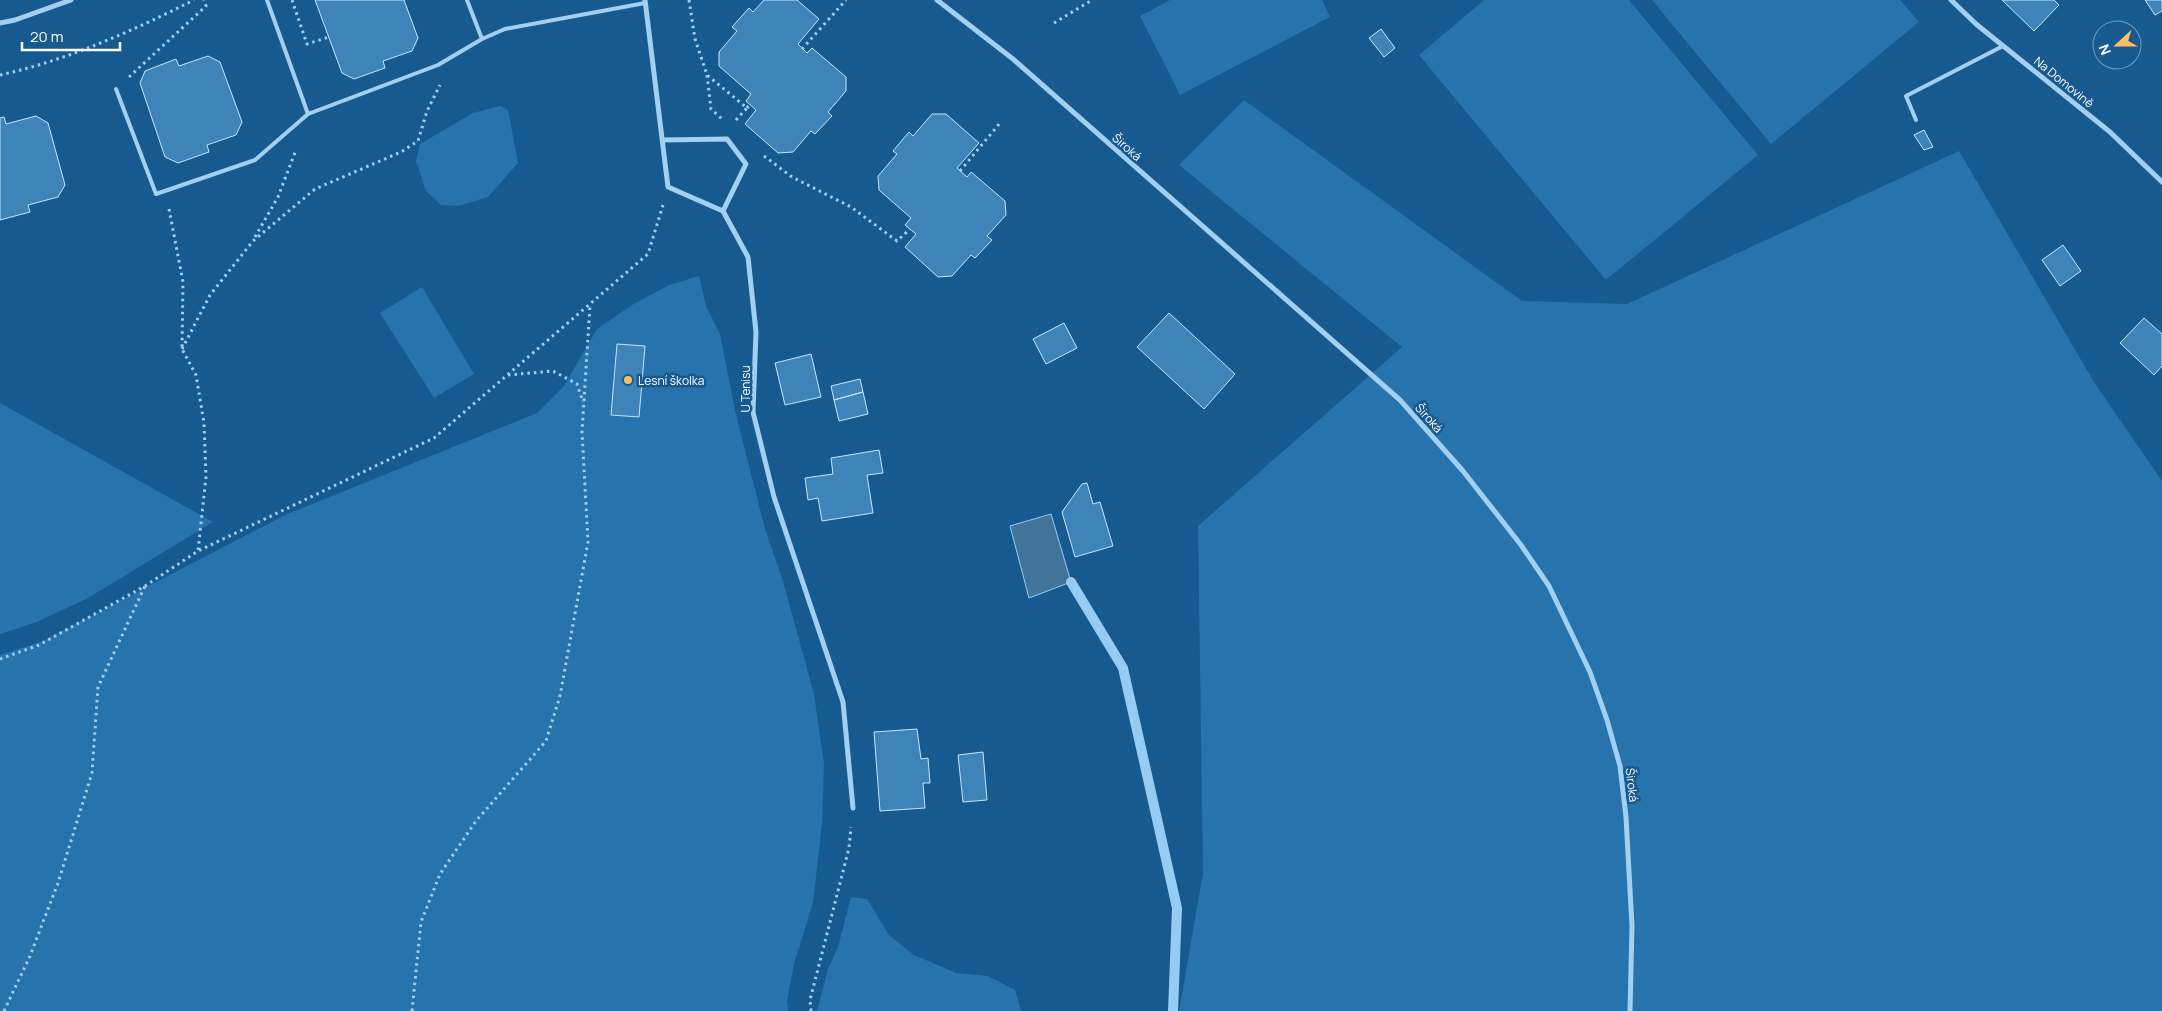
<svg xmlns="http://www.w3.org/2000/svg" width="2162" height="1011" viewBox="0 0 2162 1011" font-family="Manrope,sans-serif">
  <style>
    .green { fill: #2673ad }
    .water { fill: #427399; stroke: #96ccf3 }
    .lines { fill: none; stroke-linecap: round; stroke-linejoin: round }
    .stream { stroke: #96ccf3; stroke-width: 10 }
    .building { fill: #3f84b9; stroke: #cae6fb }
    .path { stroke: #a3cff0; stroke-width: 3; stroke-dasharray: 2.5 4; stroke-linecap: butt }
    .service { stroke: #a3cff0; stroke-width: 4 }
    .minor { stroke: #a3cff0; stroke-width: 5 }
    .poi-dot { fill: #ffbe62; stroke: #165a90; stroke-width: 2 }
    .labels { text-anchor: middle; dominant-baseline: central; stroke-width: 5; stroke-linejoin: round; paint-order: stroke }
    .street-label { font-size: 12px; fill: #fff; stroke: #165a90 }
    .poi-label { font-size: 12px; fill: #fff; stroke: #165a90; text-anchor: start }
  </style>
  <rect width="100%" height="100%" fill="#165a90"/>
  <path class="green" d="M1170,0H1322L1330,17L1180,95L1140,16Z
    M1484,0H1629L1758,155L1606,280L1419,55Z
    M1652,0H1900L1919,22L1771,144Z
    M1244,100L1522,301L1627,304L1959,151L2094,382L2162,481V1011H1179L1203,873L1198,526L1402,347L1179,165Z
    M500,106L508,110L518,163L488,197L458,206L441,205L426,191L416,161L420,144L473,113Z
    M699,276L706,306L720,334L735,410L765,529L783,581L814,694L824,764L822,824L813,903L794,964L787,1001L788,1011H0V655L43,641L285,515L537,413L564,386L597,329L632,305L669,285Z
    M422,287L474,374L434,398L380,313Z
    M0,403L213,522L88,598L37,622L0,634Z
    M851,897L867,899L889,935L914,955L956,973L988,976L1015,990L1021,1011H817L828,969L838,947Z"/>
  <path class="water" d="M1051,514L1071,582L1029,598L1010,526Z"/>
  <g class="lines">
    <path class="stream" d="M1071,582L1123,668L1177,908L1173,1011"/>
  </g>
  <path class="building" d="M315,0H404L418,38L412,51L383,61L385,68L354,79L342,73Z
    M764,0H797L819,19L798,44L807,53L812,48L846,77V91L828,112L832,116L815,134L811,131L793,152L778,153L745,124L756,110L746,101L751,94L719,66V52L737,31L732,27L749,8L753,12Z
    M2002,0H2054L2059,5L2034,31Z
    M2145,0H2162V11L2155,15Z
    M1381,29L1395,48L1384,57L1369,38Z
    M208,56L220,62L242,122L236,135L207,145L209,152L178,163L165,157L140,83L145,71L176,59L179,66Z
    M932,114H946L979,143L957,168L967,177L971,172L1005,201L1006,215L987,236L992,240L975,258L971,255L952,276L938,277L905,247L916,234L905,225L911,218L879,190L878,176L897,154L893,151L909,132L913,136Z
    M36,116L48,123L65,185L58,197L28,205L30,212L0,220V118L4,117L6,124Z
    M1924,130L1933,147L1924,150L1914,135Z
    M2063,245L2081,271L2060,286L2042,260Z
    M1169,313L1235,374L1204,409L1137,347Z
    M2144,318L2162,334V366L2154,375L2120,343Z
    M1064,323L1077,348L1046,364L1033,339Z
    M617,344L645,346L639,417L611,415Z
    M811,354L821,397L785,405L775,363Z
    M860,379L863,392L834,400L831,386Z
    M863,392L868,414L839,421L834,400Z
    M879,450L883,473L867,475L873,513L822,521L818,498L808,500L805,478L833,474L831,458Z
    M1087,483L1093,504L1100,502L1113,546L1075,557L1062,512L1082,484Z
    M917,729L921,759L928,758L930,783H923L925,808L880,811L874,732Z
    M983,752L987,800L963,802L958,755Z"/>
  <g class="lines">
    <path class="path" d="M292,0L307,44L329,37
      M689,0L695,39L707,75L747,108L735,121
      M1054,23L1092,0
      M802,49L846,0
      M0,75C68,60 132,31 194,0
      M707,75L711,109L722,119
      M129,77L206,6L204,0
      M747,108L750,104
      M764,156L792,177L851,207L897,241L910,229
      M960,171L1000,123
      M169,209L183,282L182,349L196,375L204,423L206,477L198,551
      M255,237L278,197L296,150
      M182,349L210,295L253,241L315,189L401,152L418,141L427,111L440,85
      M508,375L553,371L577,384L583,402
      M0,659L39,645L145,586L198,551L434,438L648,254L663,205
      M4,1011L30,956L58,883L92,773L98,687L145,586
      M412,1011L421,922L440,874L476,821L546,741L560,696L588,542L582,432L590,305
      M811,1011L810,1000L849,848L851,827"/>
    <path class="service" d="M467,0L482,39
      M116,89L156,194L255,160L308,114L267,0
      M308,114L438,65L482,39L505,29L645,3
      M1916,120L1906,96L2003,46"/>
    <path class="minor" d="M645,0L668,187L723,211L748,257L756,332L753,412L774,497L843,702L853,808
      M937,0L1013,59L1400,400L1463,471L1521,545L1549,586L1590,672L1607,720L1620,766L1626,817L1632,926L1630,1011
      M1951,0L1976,24L2110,132L2162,182
      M0,23L15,20L71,0
      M663,140L727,139L746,164L723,211"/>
  </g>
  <circle class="poi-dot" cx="628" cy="380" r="5"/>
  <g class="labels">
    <g class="street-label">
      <text transform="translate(2064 82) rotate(39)">Na Domovině</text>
      <text transform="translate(1127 147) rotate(42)">Široká</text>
      <text transform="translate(745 389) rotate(-90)">U Tenisu</text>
      <text transform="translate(1429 418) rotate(48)">Široká</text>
      <text transform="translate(1632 785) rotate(83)">Široká</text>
    </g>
    <g class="poi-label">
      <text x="638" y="380">Lesní školka</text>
    </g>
  </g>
  <g transform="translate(2117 45) rotate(249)"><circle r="24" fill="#165a90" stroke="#739cbc"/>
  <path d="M0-4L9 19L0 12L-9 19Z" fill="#ffbe62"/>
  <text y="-8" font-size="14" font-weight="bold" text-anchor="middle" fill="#ffffff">N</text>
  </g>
  <path d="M22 42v8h98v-8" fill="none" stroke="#ffffff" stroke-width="2.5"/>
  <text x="30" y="42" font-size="15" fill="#ffffff" stroke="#165a90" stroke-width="4" paint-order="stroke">20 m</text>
</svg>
